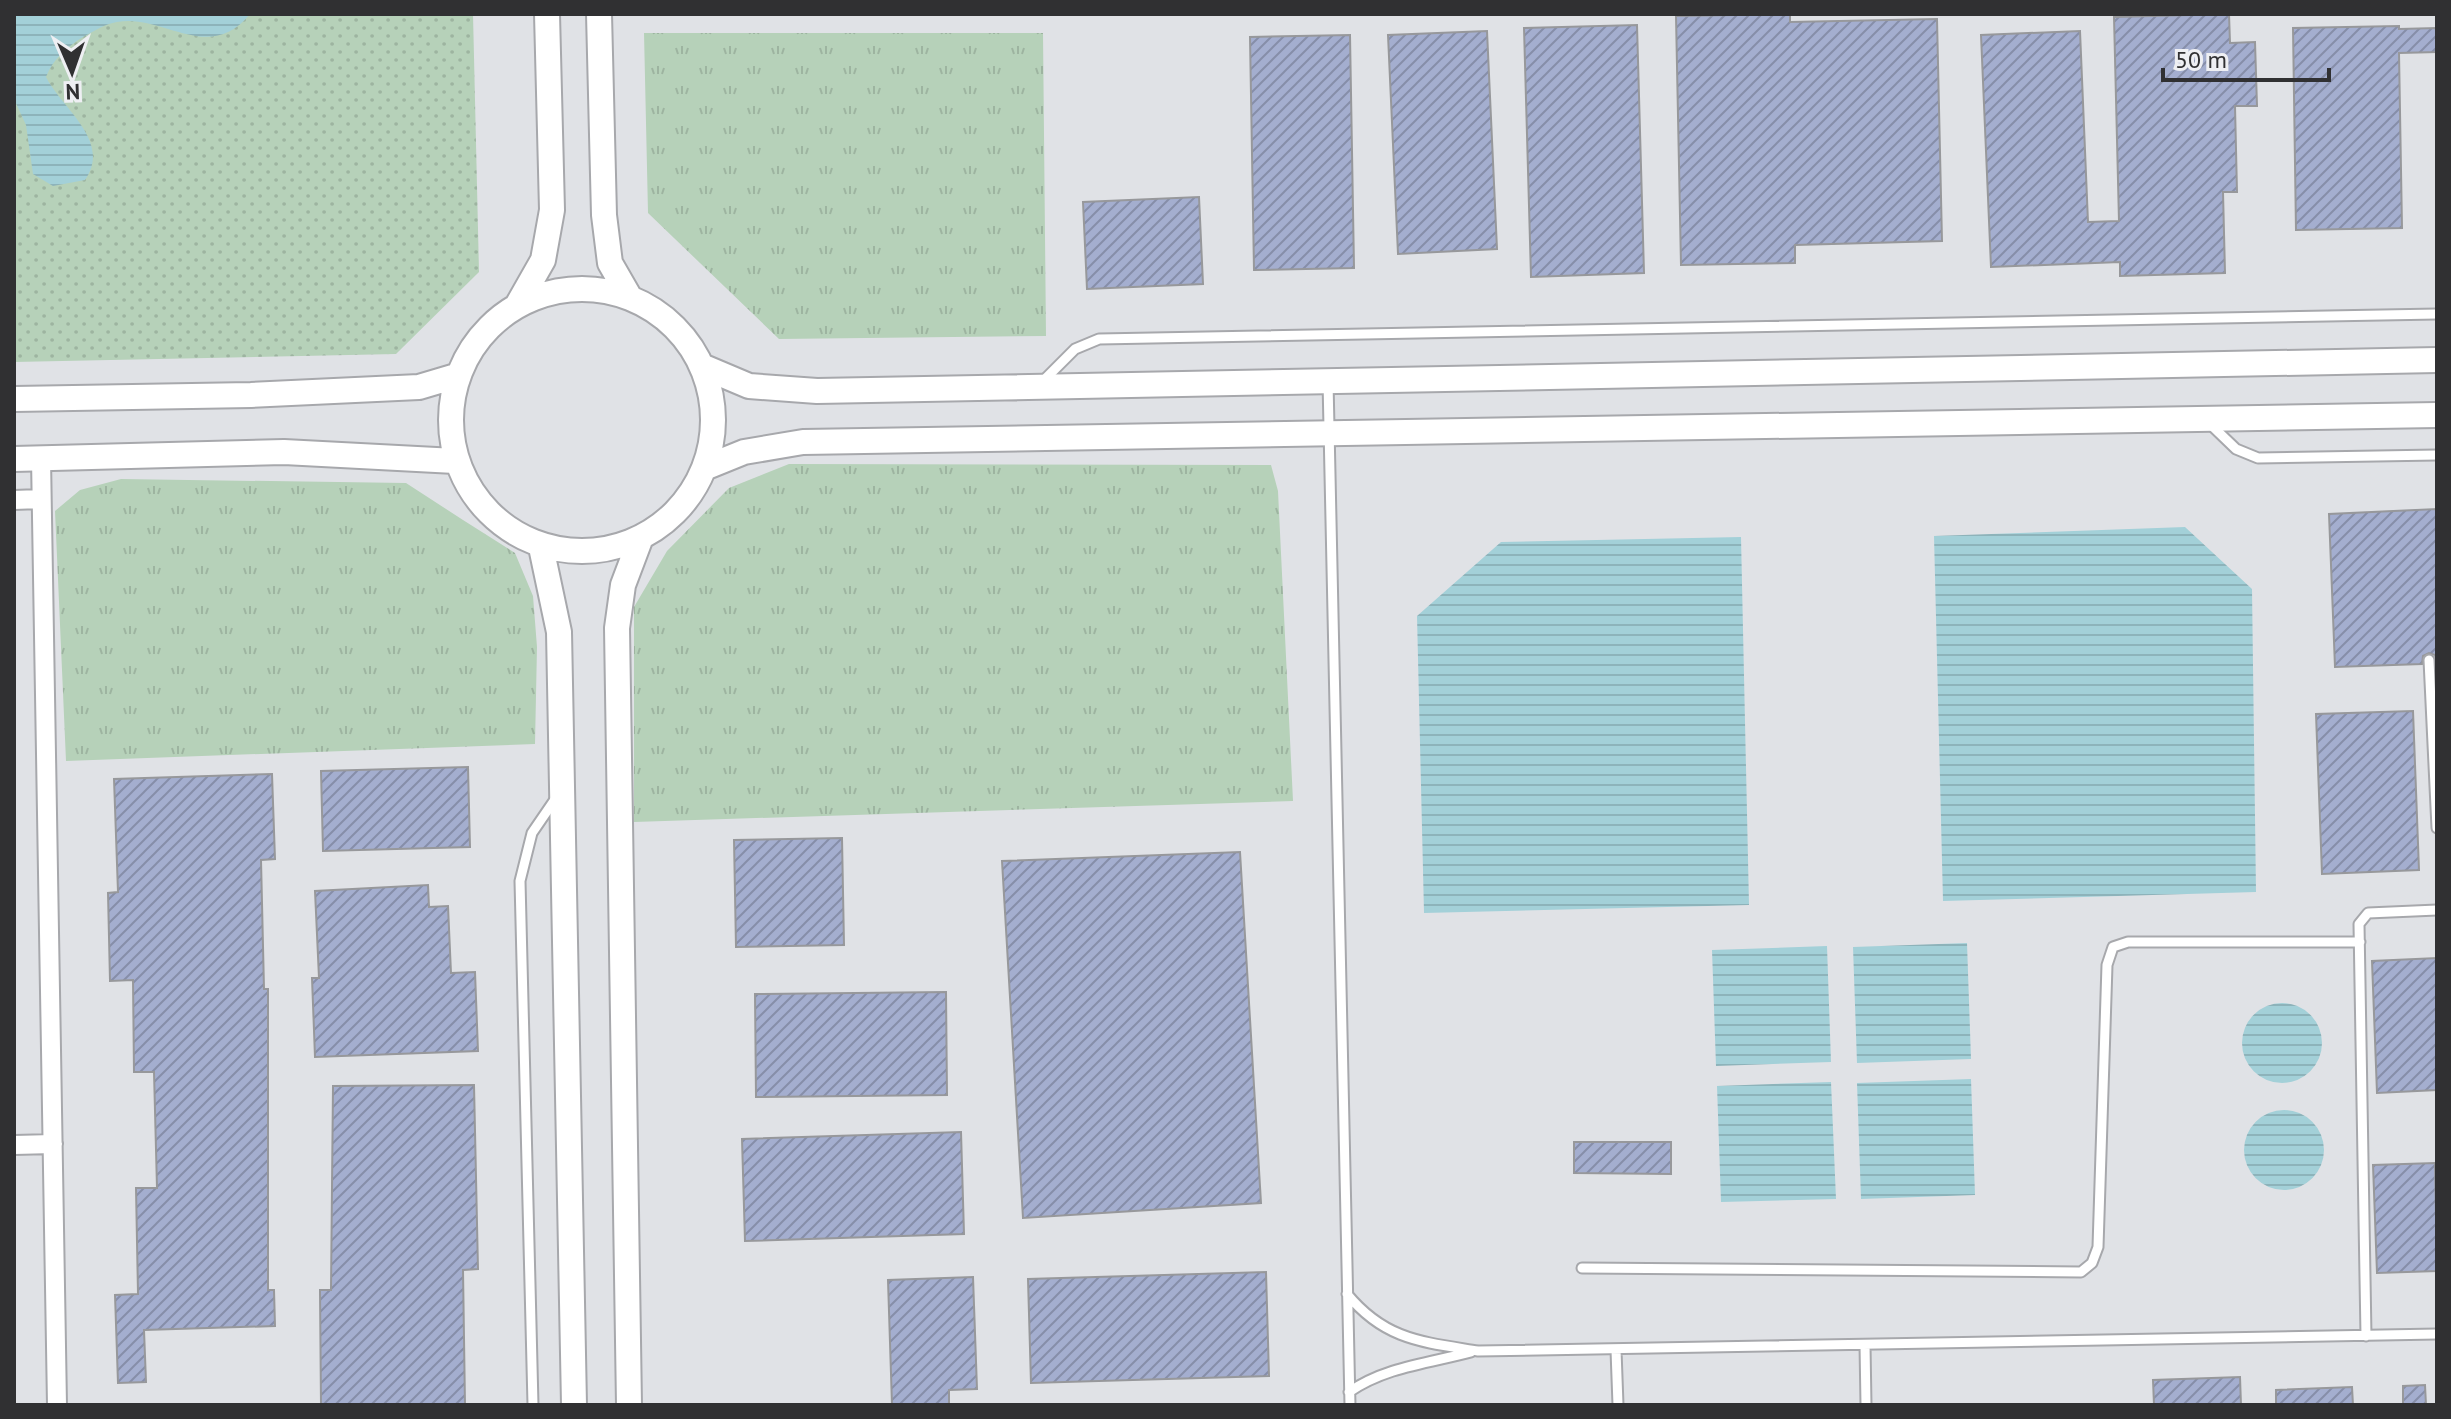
<svg xmlns="http://www.w3.org/2000/svg" width="2451" height="1419" viewBox="0 0 2451 1419" font-family="'PT Sans',sans-serif">
  <style>
    .grass { fill: url(#grass-dots) }
    .park { fill: url(#park-tufts) }
    .water { fill: url(#water-rules) }
    .building { fill: url(#building-hatch); stroke: #97989b; stroke-width: 2 }
    .lines { fill: none; stroke-linecap: round; stroke-linejoin: round }
    .lane-casing { stroke: #a7a8ac; stroke-width: 13 }
    .street-casing { stroke: #a7a8ac; stroke-width: 22 }
    .secondary-casing { stroke: #a7a8ac; stroke-width: 28 }
    .lane { stroke: #fff; stroke-width: 9 }
    .street { stroke: #fff; stroke-width: 18 }
    .secondary { stroke: #fff; stroke-width: 24 }
  </style>
  <defs>
    <pattern id="grass-dots" width="8" height="8" patternUnits="userSpaceOnUse" patternTransform="scale(2)"><rect width="8" height="8" fill="#b6d1b9"/><path d="M2 2h.1M6 6h.1" fill="none" stroke="#9db4a0" stroke-width="1.8" stroke-linecap="round"/></pattern>
    <pattern id="park-tufts" width="24" height="20" patternUnits="userSpaceOnUse" patternTransform="scale(2)"><rect width="24" height="20" fill="#b6d1b9"/><path d="M3 7l-1-3M5 7V3M7 7l1-3M15 17l-1-3M17 17v-4M19 17l1-3" fill="none" stroke="#9db4a0"/></pattern>
    <pattern id="water-rules" width="6" height="5" patternUnits="userSpaceOnUse" patternTransform="scale(2)"><rect width="6" height="5" fill="#a3d0d8"/><path d="M0 2.5h6" fill="none" stroke="#8db3ba"/></pattern>
    <pattern id="building-hatch" width="6" height="6" patternUnits="userSpaceOnUse" patternTransform="scale(2)"><rect width="6" height="6" fill="#a4aecf"/><path d="M-1 1l2-2M0 6l6-6M5 7l2-2" fill="none" stroke="#868ea9"/></pattern>
  </defs>
  <rect width="100%" height="100%" fill="#e0e2e6"/>
  <path class="grass" d="M14,14H473L479,272L396,354L14,362Z"/>
  <path class="park" d="M644,33H1043L1046,336L779,339L648,213Z
    M789,464L1271,465L1278,491L1293,801L634,822V607L667,551L729,488Z
    M121,479L406,483L463,520L515,553L533,596L537,647L535,744L66,761L55,511L80,490Z"/>
  <path class="water" d="M14,14H250C209,65 163,13 117,22C105,24 94,31 83,37C67,47 53,59 46,77C63,110 112,141 85,180L53,186L33,174L26,125L14,99Z
    M2185,527L2252,589L2256,892L1943,901L1934,536Z
    M1741,537L1749,905L1424,913L1417,616L1501,542Z
    M1967,943L1971,1059L1857,1063L1853,947Z
    M1827,946L1831,1062L1716,1066L1712,950Z
    M2242 1043a40 40 0 1 1 80 0a40 40 0 1 1-80 0Z
    M1971,1079L1975,1195L1861,1199L1857,1083Z
    M1831,1082L1836,1199L1721,1202L1717,1086Z
    M2244 1150a40 40 0 1 1 80 0a40 40 0 1 1-80 0Z"/>
  <path class="building" d="M1790,14V22L1937,19L1942,241L1795,245V263L1681,265L1676,16Z
    M2229,14L2230,43L2255,42L2257,106H2235L2237,192H2223L2225,273L2120,276V262L1991,267L1981,35L2080,31L2088,222L2119,221L2114,17Z
    M1637,25L1644,273L1531,277L1524,28Z
    M2399,26V29L2437,28V52L2399,53L2402,228L2296,230L2293,28Z
    M1487,31L1497,249L1398,254L1388,35Z
    M1350,35L1354,268L1254,270L1250,37Z
    M1199,197L1203,284L1087,289L1083,202Z
    M2437,509V664L2435,655L2429,653L2423,656L2422,664L2335,667L2329,514Z
    M2413,711L2419,870L2322,874L2316,714Z
    M468,767L470,847L323,851L321,771Z
    M272,774L275,859L261,860L264,989H268V1290H274L275,1326L144,1330L146,1382L118,1383L115,1295L138,1294L136,1188H157L154,1072H134L133,980L110,981L108,893L118,892L114,779Z
    M842,838L844,945L736,947L734,840Z
    M1240,852L1261,1203L1023,1218L1002,861Z
    M428,885L429,907L448,906L451,973L475,972L478,1051L315,1057L312,978H319L315,891Z
    M2437,958V1090L2377,1093L2372,961Z
    M946,992L947,1095L756,1097L755,994Z
    M474,1085L478,1269L463,1270L465,1405H321L320,1290H331L333,1086Z
    M961,1132L964,1234L745,1241L742,1139Z
    M1574,1142H1671V1174L1574,1173Z
    M2435,1163L2437,1271L2377,1273L2373,1165Z
    M1266,1272L1269,1376L1031,1383L1028,1279Z
    M973,1277L977,1389L949,1390V1405H892L888,1280Z
    M2240,1377L2241,1405H2154L2153,1380Z
    M2425,1385L2426,1405H2403V1386Z
    M2352,1387L2353,1405H2276V1390Z"/>
  <g class="lines">
    <g class="lane-casing">
      <path id="lane" d="M1328,381L1350,1405
        M1042,382L1075,349L1099,339L2437,314
        M2209,423L2236,449L2258,458L2437,455
        M2429,660L2437,828
        M1582,1268L2081,1272L2092,1263L2098,1247L2107,965L2113,947L2128,942H2360
        M1347,1294C1385,1340 1422,1342 1478,1351L2437,1334
        M2366,1336L2359,924L2368,913L2437,910
        M1865,1345L1866,1405
        M1616,1350L1618,1405
        M1349,1392C1385,1367 1429,1363 1471,1352
        M533,1405L520,881L532,833L556,798"/>
    </g>
    <g class="street-casing">
      <path id="street" d="M41,458L57,1405
        M14,500L40,499
        M14,1145L53,1144"/>
    </g>
    <g class="secondary-casing">
      <path id="secondary" d="M599,14L604,215L610,263L629,296
        M451 420a131 131 0 1 1 262 0a131 131 0 1 1-262 0Z
        M518,304L543,260L552,210L547,14
        M704,367L749,386L817,391L2437,360
        M14,399L251,395L419,387L456,376
        M14,459L284,452L455,461
        M707,467L744,452L803,442L2437,415
        M541,547L559,632L574,1405
        M629,1405L617,628L623,585L640,540"/>
    </g>
    <use href="#lane" class="lane"/>
    <use href="#street" class="street"/>
    <use href="#secondary" class="secondary"/>
  </g>
  <rect width="2451" height="1419" fill="none" stroke="#303032" stroke-width="32"/>
  <g transform="translate(72 72) rotate(178)" stroke="#eeeff3" stroke-width="6" paint-order="stroke">
  <path d="M0-6L14 30L0 20L-14 30Z" fill="#303032"/>
  <text y="-12" font-size="22" font-weight="bold" text-anchor="middle" fill="#303032">N</text>
  </g>
  <path d="M2163 68v12h166v-12" fill="none" stroke="#303032" stroke-width="4"/>
  <text x="2175" y="68" font-size="24" fill="#303032" stroke="#eeeff3" stroke-width="6" paint-order="stroke">50 m</text>
</svg>
